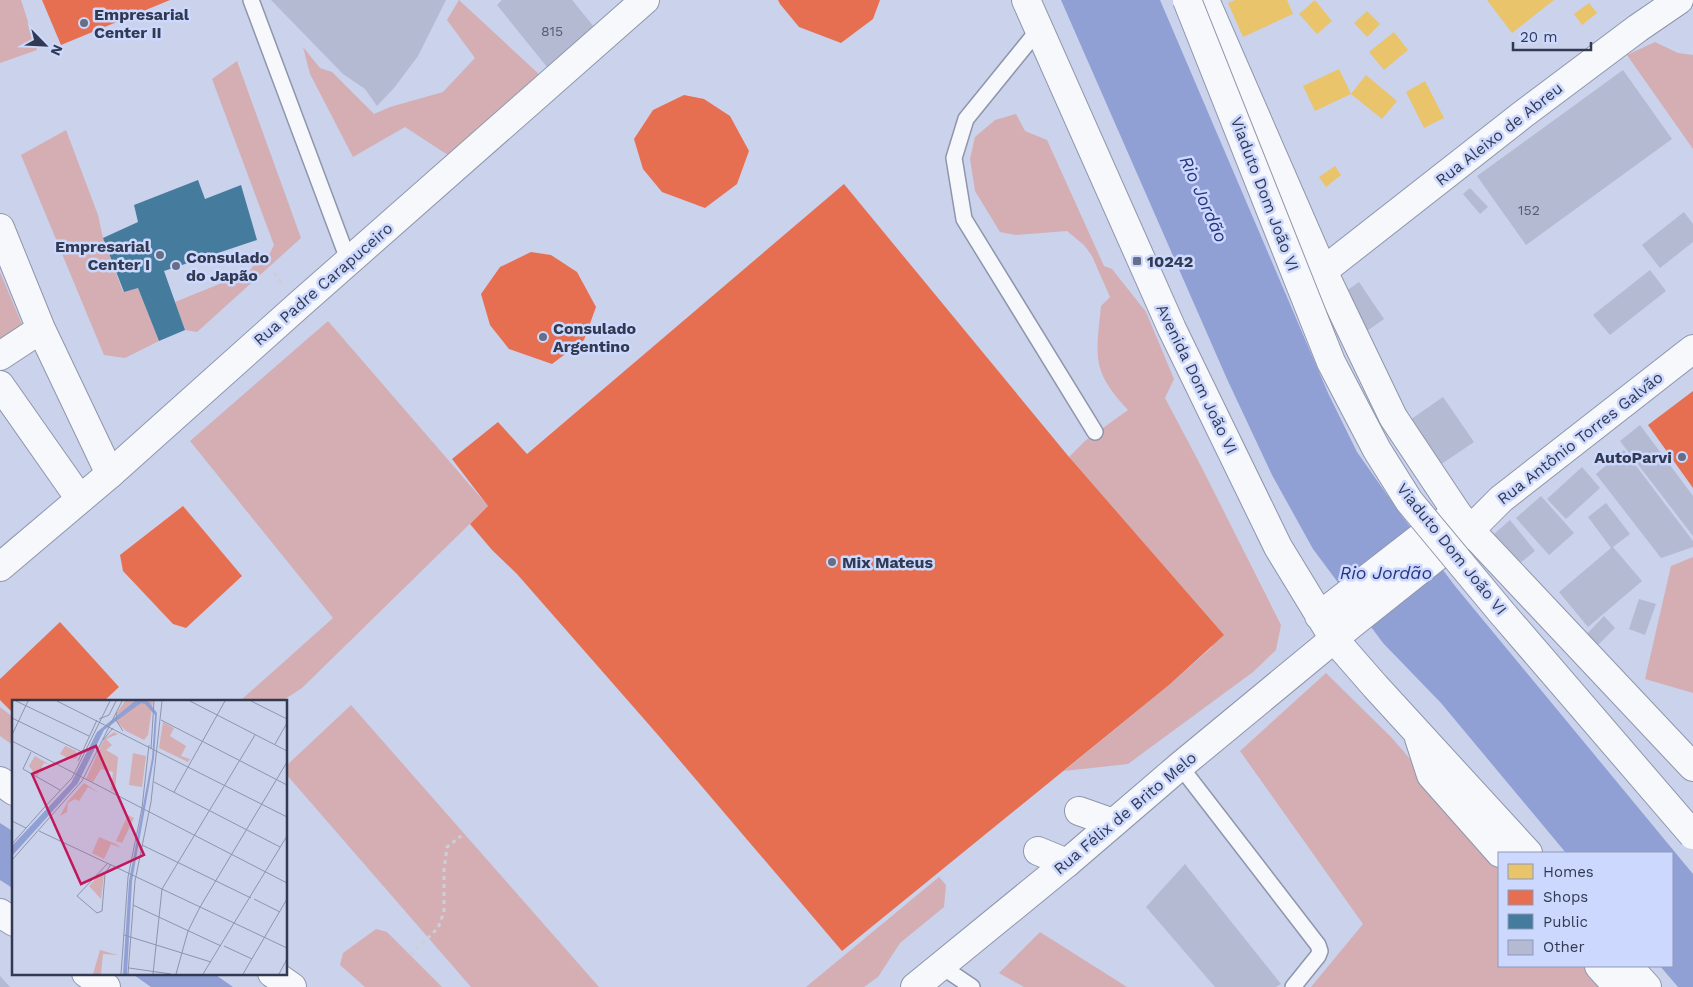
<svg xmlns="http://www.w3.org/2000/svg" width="1693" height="987" viewBox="0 0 1693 987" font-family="'Work Sans',sans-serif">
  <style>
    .green { fill: #d4aeb3 }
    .water { fill: #90a0d4 }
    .homes { fill: #e9c46a }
    .shops { fill: #e76f51 }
    .public { fill: #457b9d }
    .building { fill: #b3bad1 }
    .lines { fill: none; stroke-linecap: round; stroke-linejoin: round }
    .service-casing { stroke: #8f96ac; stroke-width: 18 }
    .minor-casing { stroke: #8f96ac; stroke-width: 30 }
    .tertiary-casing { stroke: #8f96ac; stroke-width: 30 }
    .secondary-casing { stroke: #8f96ac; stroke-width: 30 }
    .primary-casing { stroke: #8f96ac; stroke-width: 30 }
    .path { stroke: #cdcfd8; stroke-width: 3; stroke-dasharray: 4 4; stroke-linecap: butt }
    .service { stroke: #f7f8fc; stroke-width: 15 }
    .minor { stroke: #f7f8fc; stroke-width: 28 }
    .tertiary { stroke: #f7f8fc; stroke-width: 28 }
    .secondary { stroke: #f7f8fc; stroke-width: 28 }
    .primary { stroke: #f7f8fc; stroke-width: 28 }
    .secondary-bridge-casing { stroke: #8f96ac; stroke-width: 30; stroke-linecap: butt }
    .secondary-bridge { stroke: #f7f8fc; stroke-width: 28 }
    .poi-dot { fill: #676f88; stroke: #ccd8fd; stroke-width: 2 }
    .labels { text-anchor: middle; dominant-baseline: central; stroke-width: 5; stroke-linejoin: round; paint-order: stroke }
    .number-label { font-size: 14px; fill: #555d74 }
    .poi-label { font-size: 16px; font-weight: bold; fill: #323a52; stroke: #ccd8fd; text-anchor: start }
    .street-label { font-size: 16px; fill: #323a52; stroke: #ccd8fd }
    .water-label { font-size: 18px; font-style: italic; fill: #26347f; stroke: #ccd8fd }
    .inset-road { fill: none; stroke: #8d95ae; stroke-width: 1 }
    .view { fill: #c2185b; fill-opacity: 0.15; stroke: #c2185b; stroke-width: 2.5 }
    .inset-edge { fill: none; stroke: #323a52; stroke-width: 2.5 }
  </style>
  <rect width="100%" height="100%" fill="#cad2ec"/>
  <path class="green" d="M0,0H21L37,50L0,63Z
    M459,0L541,76L451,157L405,127L353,157L310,74L303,47L320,68L332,72L374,114L390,107L443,92L475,58L447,20Z
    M1655,42L1678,53L1693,55V149L1627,55Z
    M237,61L301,238L197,332L185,330L175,302L249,272L258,258L266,261L274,245L212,79Z
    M1016,114L1025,131L1047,140L1104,266L1112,269L1146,312L1174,379L1165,398L1202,468L1281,625L1276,650L1253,672L1128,764L1064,771L1169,685L1212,647L1069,457L1085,441L1128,410C1091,371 1096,357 1101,306L1110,297L1092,256L1084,245L1067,231L1016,235L1000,232L975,191L970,159L975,137L995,120Z
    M66,130L98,215L103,238L123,292L138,288L159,341L125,358L104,355L21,155Z
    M0,272L24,329L0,344Z
    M328,321L488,506L302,688L282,701H240L333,618L190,441Z
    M1693,557V693L1645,679L1671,566Z
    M1326,673L1391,737L1499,861V966H1590L1609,987H1311L1363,924L1240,751Z
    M351,705L599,987H471L286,774V766Z
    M0,707L14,718V746L0,736Z
    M939,877L946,885L944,907L900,943L878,977L864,987H806Z
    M376,929L387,932L442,987H365L340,965L343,953Z
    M1040,932L1127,987H1024L999,973Z"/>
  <path class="water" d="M1061,0H1160L1328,393L1357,452L1402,516L1455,586L1693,874V987H1678L1660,966H1672V853H1566L1441,703L1383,643L1313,549L1272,475L1227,379Z
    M0,823L14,832V889L0,880Z
    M131,973H213L233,987H151Z"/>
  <path class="homes" d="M1235,0H1287L1293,14L1243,37L1228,3Z
    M1315,0L1332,21L1317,34L1299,14Z
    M1487,0H1554L1512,33Z
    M1589,3L1597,13L1582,25L1574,14Z
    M1367,11L1380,24L1367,37L1354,23Z
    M1394,32L1408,50L1384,70L1369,52Z
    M1339,69L1351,94L1366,75L1397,101L1382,119L1351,94L1315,111L1303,86Z
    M1425,81L1444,118L1424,128L1406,92Z
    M1335,166L1341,175L1326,187L1319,177Z"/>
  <path class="shops" d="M42,0H170L61,45Z
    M778,0H880L873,19L841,43L799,27L780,4Z
    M684,95L704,99L730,116L749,151L737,184L705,208L662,192L643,169L634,139L653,110Z
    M844,184L1069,457L1224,635L1169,685L842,951L658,735L517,574L492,550L470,524L488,506L452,459L498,422L527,454Z
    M531,252L551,255L577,272L596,307L584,340L552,364L509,349L490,325L481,294L500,267Z
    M1693,391V488L1648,425Z
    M183,506L242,576L186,628L173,624L123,571L120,555Z
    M60,622L119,687L104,701H14V714L0,700V679Z"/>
  <path class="public" d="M198,180L205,199L241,185L257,240L164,271L185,330L159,341L138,288L124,292L103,238L138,222L134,205Z"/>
  <path class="building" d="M271,0H446L418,56L394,88L377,106L365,89L343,74Z
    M502,0H572L594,27L547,67L497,5Z
    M1623,70L1672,139L1526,245L1477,176Z
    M1470,188L1488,207L1480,214L1463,194Z
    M1684,212L1693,224V242L1660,268L1642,245Z
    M1650,270L1666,291L1610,335L1593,315Z
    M1359,282L1384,319L1364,333L1339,296Z
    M1443,397L1474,442L1440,465L1410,420Z
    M1640,425L1693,496V536L1620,441Z
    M1624,450L1693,541V547L1661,558L1596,474Z
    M1582,467L1600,488L1566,519L1547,499Z
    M1541,496L1574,533L1549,555L1516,518Z
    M1606,503L1630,534L1613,547L1642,581L1588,627L1559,592L1611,548L1588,517Z
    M1510,520L1535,551L1519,564L1494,534Z
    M1639,599L1656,604L1645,635L1629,629Z
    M1604,616L1615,628L1596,647L1585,636Z
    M1185,864L1281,984L1276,987H1215L1146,907Z
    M0,976L10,987H0Z"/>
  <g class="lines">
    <g class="service-casing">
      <path id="service" d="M251,0L349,262
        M1039,29L966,119L954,158L964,219L1095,432
        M1180,766L1318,945L1320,951L1318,956L1293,987
        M941,966L972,987"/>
    </g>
    <g class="minor-casing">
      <path id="minor" d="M0,228L41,329L110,474
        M1323,271L1522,115L1638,28L1679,0
        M0,356L41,329
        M0,385L80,499
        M1079,811L1113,823
        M1038,851L1067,863"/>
    </g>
    <g class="tertiary-casing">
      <path id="tertiary" d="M1470,530L1693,767
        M0,567L110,474L300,304L645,0"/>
    </g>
    <g class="secondary-casing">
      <path id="secondary" d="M1026,0L1172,329L1278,547L1334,639L1375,686L1528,853
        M1205,0L1323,271L1393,417L1457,513L1470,530
        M1319,616L1422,536L1451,517
        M1419,738L1431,775L1500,853
        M1599,966L1618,987
        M1628,966L1647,987
        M915,987L1067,863L1180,766L1352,624L1470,530L1501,499L1693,349"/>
    </g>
    <g class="primary-casing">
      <path id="primary" d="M0,781L14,791
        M0,913L14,922
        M86,973L106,987
        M272,973L292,987"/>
    </g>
    <path class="path" d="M274,273L283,284
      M410,955L438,928L444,912V870L447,847L461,836"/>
    <use href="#service" class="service"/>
    <use href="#minor" class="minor"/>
    <use href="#tertiary" class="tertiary"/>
    <use href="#secondary" class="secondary"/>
    <use href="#primary" class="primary"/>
    <g class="secondary-bridge-casing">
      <path id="secondary-bridge" d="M1187,0L1331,362L1377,450L1409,501L1502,613L1693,835"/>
    </g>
    <use href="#secondary-bridge" class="secondary-bridge"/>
  </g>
  <g class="poi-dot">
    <circle cx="84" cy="23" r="5"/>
    <circle cx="160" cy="255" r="5"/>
    <rect x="1132" y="256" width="10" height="10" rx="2.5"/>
    <circle cx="176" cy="266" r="5"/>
    <circle cx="543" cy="337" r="5"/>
    <circle cx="1682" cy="457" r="5"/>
    <circle cx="832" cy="562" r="5"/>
  </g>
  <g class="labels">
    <g class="number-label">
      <text x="552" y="31">815</text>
      <text x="1529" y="210">152</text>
    </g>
    <g class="poi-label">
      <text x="94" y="14">Empresarial<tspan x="94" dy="18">Center II</tspan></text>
      <text x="150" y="246" text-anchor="end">Empresarial<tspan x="150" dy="18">Center I</tspan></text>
      <text x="186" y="257">Consulado<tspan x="186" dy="18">do Japão</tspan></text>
      <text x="1147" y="261">10242</text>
      <text x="553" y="328">Consulado<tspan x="553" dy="18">Argentino</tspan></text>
      <text x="1672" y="457" text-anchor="end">AutoParvi</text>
      <text x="842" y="562">Mix Mateus</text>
    </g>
    <g class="street-label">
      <text transform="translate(1499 134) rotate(-38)">Rua Aleixo de Abreu</text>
      <text transform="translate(1265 194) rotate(69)">Viaduto Dom João VI</text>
      <text transform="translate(323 284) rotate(-41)">Rua Padre Carapuceiro</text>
      <text transform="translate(1197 379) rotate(64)">Avenida Dom João VI</text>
      <text transform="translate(1580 438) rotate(-38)">Rua Antônio Torres Galvão</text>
      <text transform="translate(1452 549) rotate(51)">Viaduto Dom João VI</text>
      <text transform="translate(1125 813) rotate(-40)">Rua Félix de Brito Melo</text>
    </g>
    <g class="water-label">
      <text transform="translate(1204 199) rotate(66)">Rio Jordão</text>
      <text x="1386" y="572">Rio Jordão</text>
    </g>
  </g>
  <g transform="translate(12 700)">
    <rect width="275" height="275" fill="#cad2ec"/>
    <path d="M113,1H141L136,35L132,40L114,31L105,22L106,11ZM151,22L162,28L158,36L174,46L169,56L178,59L176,62L147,48ZM102,32L106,34L94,39L100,45L94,50L106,57L103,91L99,90L101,72L89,69L81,82L74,79L92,39ZM53,46L64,51L65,58L57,59L48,54ZM121,53L134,56L130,87L117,85ZM23,56L38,65L32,63L25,77L17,66ZM72,83L88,93L76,87L67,101L63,99L56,103L55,112L48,116L56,101ZM116,115L122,118L110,143L104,141ZM87,137L104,144L109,148L99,144L92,159L80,153ZM89,173L92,174L89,199L77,186ZM88,250L106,255L91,254L89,274H81Z" fill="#d4aeb3"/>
    <path d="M123,1H136L145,13L142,58L120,181L115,274H111L117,181L140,58L143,15L133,4L129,3L92,30L66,83L0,156V146L59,83L85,32Z" fill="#90a0d4"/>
    <path class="inset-road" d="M4,1L77,36M45,1L275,117M178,1L275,51M239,1L275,19M105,12L104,20L111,31M0,18L70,52M87,19L97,15L104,1M149,20L275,85M0,35L16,1M91,40L101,28M0,41L275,183M263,44L275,23M139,49L142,1M19,52L11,69L48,90M66,61L85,20M142,82L268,147M162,92L213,1M29,111L60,78L98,1M0,121L14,128M27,131L275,248M0,144L30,110M130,145L239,198M0,160L70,81L110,1M96,163L65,196L85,213L90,211L93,174L99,164M242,199L268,212M121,205L209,246M112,235L199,262M212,246L240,259M117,268L159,274M109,274L116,177L130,108L137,45M116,274L123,181L139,102L150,1M141,274L150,189L243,35M164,274L176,231L188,207L275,62M191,274L275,136M231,274L275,199M267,274L275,259"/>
    <path class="view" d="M84,46L132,155L69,184L20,74Z"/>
    <rect width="275" height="275" class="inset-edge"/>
  </g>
  <rect x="1498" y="852" width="175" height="115" fill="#ccd8fd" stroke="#8e99b9"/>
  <rect x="1508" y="864" width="25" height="15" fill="#e9c46a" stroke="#8e99b9"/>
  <text x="1543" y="877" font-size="15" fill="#323a52">Homes</text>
  <rect x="1508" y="890" width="25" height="15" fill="#e76f51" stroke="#8e99b9"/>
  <text x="1543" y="902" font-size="15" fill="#323a52">Shops</text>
  <rect x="1508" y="914" width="25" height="15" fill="#457b9d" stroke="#8e99b9"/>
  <text x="1543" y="927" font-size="15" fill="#323a52">Public</text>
  <rect x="1508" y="940" width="25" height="15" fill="#b3bad1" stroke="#8e99b9"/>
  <text x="1543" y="952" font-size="15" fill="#323a52">Other</text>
  <g transform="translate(45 45) rotate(114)" stroke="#ccd8fd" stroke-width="4" paint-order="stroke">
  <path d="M0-4L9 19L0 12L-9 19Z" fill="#323a52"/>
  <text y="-8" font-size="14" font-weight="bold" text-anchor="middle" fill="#323a52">N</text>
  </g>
  <path d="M1513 42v8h78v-8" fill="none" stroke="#323a52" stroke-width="2.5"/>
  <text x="1520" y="42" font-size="15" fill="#323a52" stroke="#ccd8fd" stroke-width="4" paint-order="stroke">20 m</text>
</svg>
